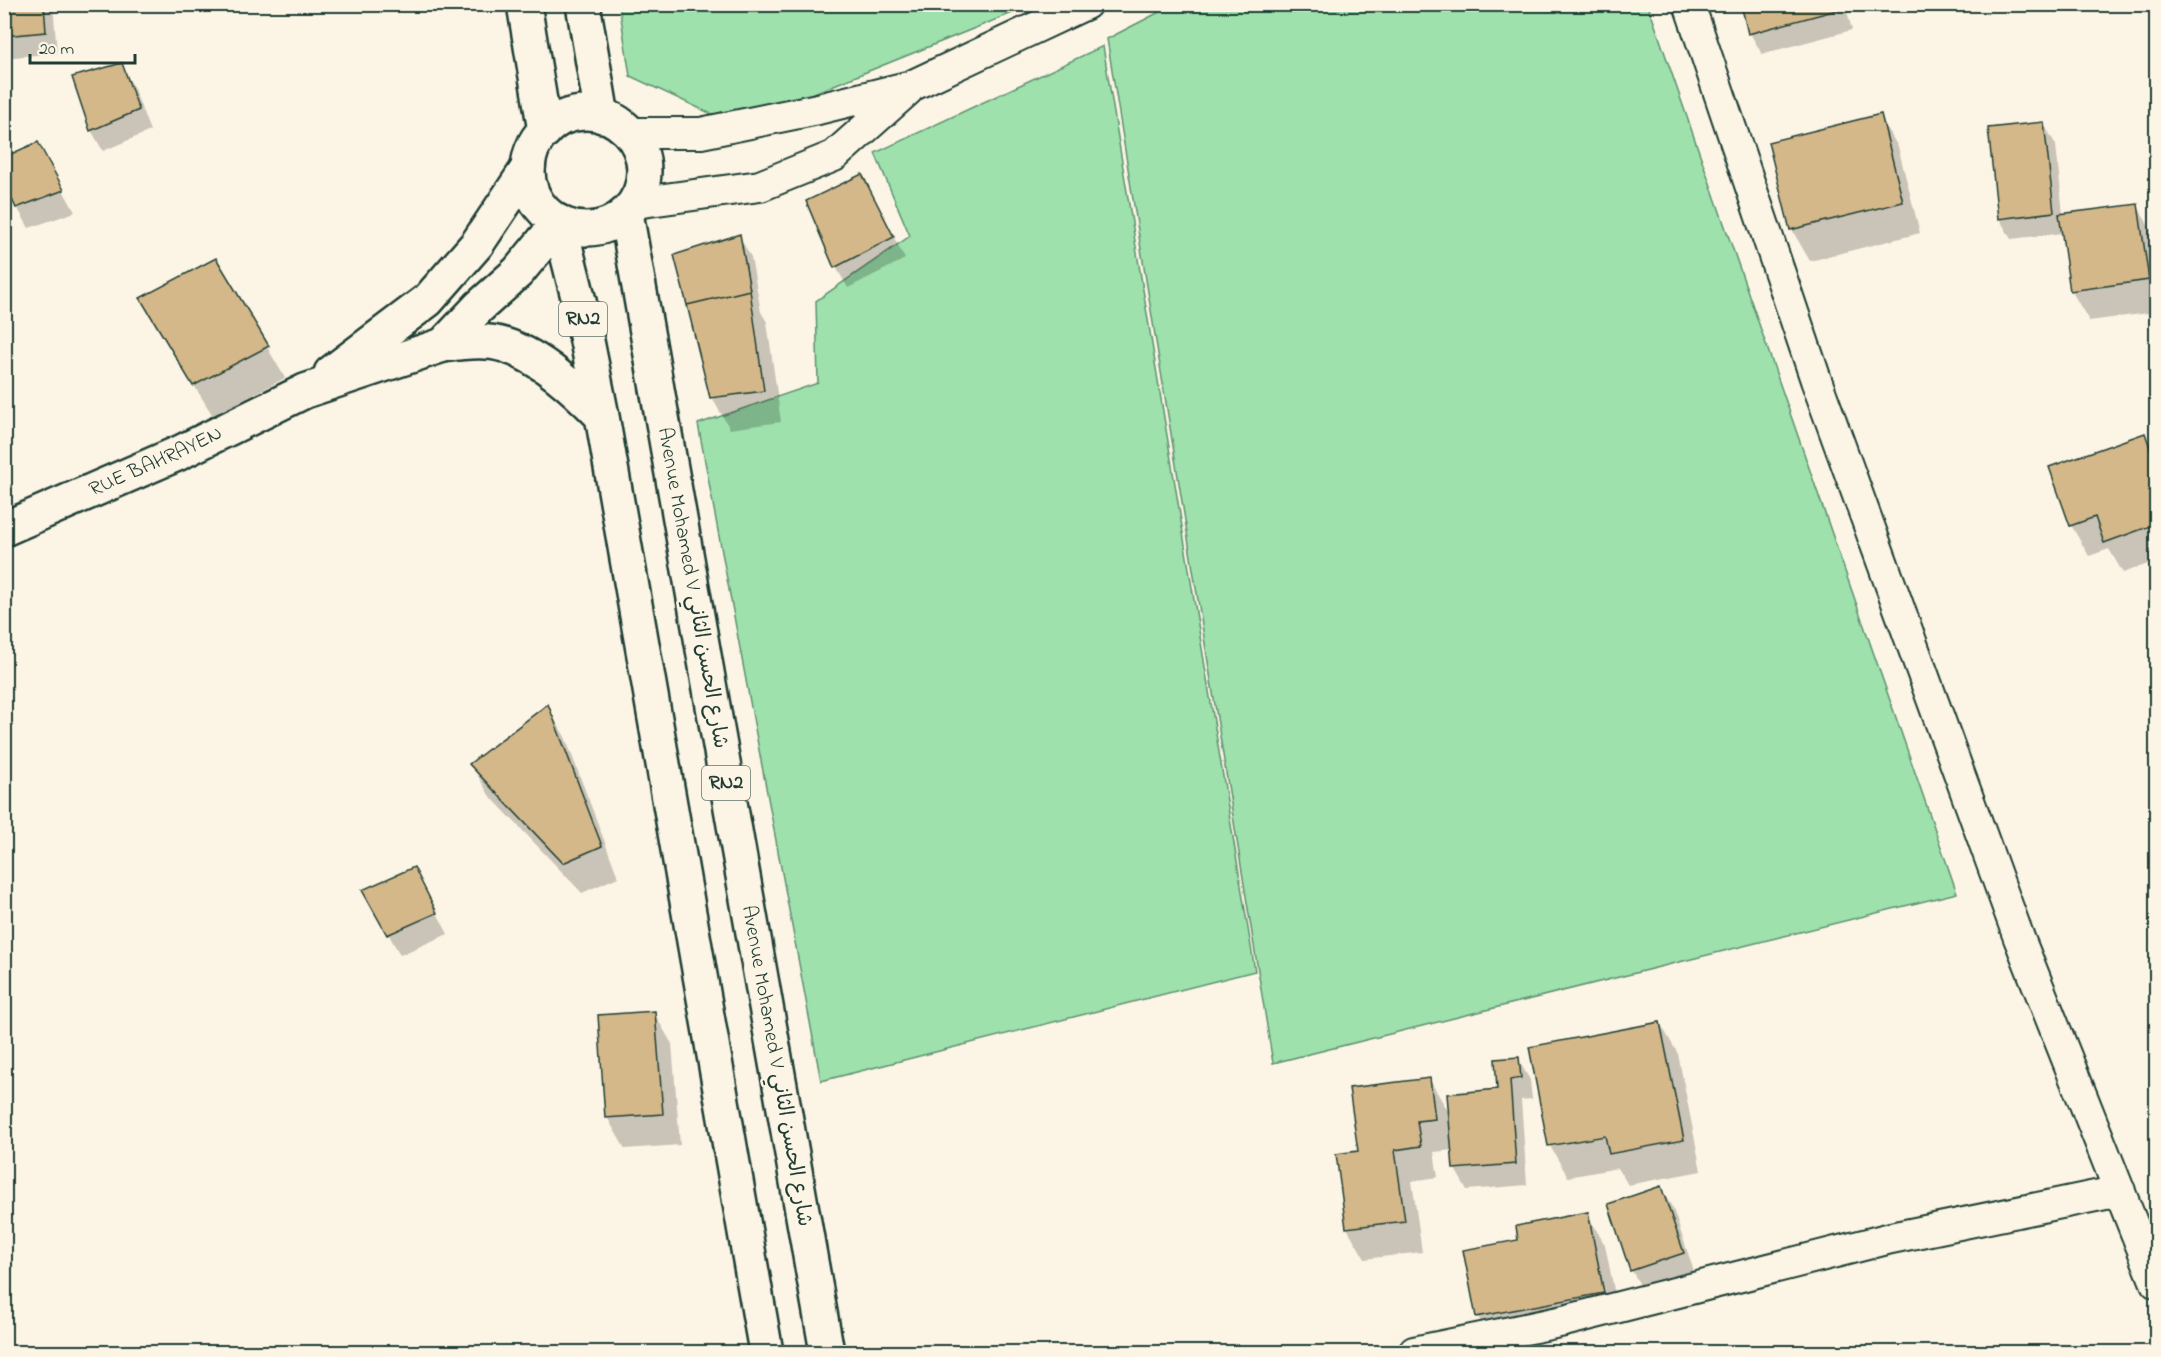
<svg xmlns="http://www.w3.org/2000/svg" width="2161" height="1357" viewBox="0 0 2161 1357" font-family="'Indie Flower','Playpen Sans Arabic',sans-serif">
  <style>
    .green { fill: #9ee1ac; stroke: #5e8f70; stroke-width: 1.5 }
    .shadow { fill: #0003 }
    .building { fill: #d4b889; stroke: #1f3d34; stroke-width: 1.5 }
    .lines { fill: none; stroke-linecap: round; stroke-linejoin: round }
    .street-casing { stroke: #1f3d34; stroke-width: 34 }
    .secondary-casing { stroke: #1f3d34; stroke-width: 38 }
    .highway-casing { stroke: #1f3d34; stroke-width: 38 }
    .street { stroke: #fcf5e5; stroke-width: 30 }
    .secondary { stroke: #fcf5e5; stroke-width: 33 }
    .highway { stroke: #fcf5e5; stroke-width: 33 }
    .labels { text-anchor: middle; dominant-baseline: central; stroke-width: 5; stroke-linejoin: round; paint-order: stroke }
    .shield { fill: #fcf5e5; stroke: #617469; stroke-width: 1.5 }
    .shield-label { font-size: 20px; font-weight: bold; fill: #1f3d34 }
    .street-label { font-size: 21px; fill: #1f3d34; stroke: #fcf5e5 }
  </style>
  <rect width="100%" height="100%" fill="#fcf5e5"/>
  <filter id="ink" filterUnits="userSpaceOnUse"><feTurbulence type="fractalNoise" baseFrequency=".0167" numOctaves="2"/><feDisplacementMap in="SourceGraphic" scale="12" xChannelSelector="R" yChannelSelector="G"/><feConvolveMatrix kernelMatrix="1 2 1 2 8 2 1 2 1" color-interpolation-filters="sRGB"/></filter>
  <g filter="url(#ink)">
    <path class="green" d="M1175,4L1648,5L1957,893L1273,1063L1107,39Z
      M619,5H1032L735,125L630,76Z
      M1103,46L1255,971L821,1081L698,424L818,383L816,301L910,236L875,153Z"/>
    <path class="shadow" d="M4,4H53L57,53L4,58Z
      M1742,4H1845L1852,30L1762,54L1750,33Z
      M121,65L133,86L150,131L103,151L91,130Z
      M1880,116L1898,147L1920,233L1810,261L1792,230L1770,143Z
      M2044,124L2056,145L2063,215L2137,205L2155,237L2156,312L2089,321L2071,290L2063,233L2011,239L1999,218Z
      M49,165L75,212L29,228L17,207Z
      M862,176L905,259L848,288L836,267Z
      M739,236L751,257L761,312L767,322L781,422L730,429L712,398L689,304Z
      M216,260L285,378L213,416L160,330Z
      M2144,435L2156,456V561L2123,573L2109,549L2089,556L2071,525Z
      M547,706L565,737L618,877L582,893L489,795L471,764Z
      M414,869L448,934L400,955L364,890Z
      M654,1013L672,1044L680,1145L625,1149L607,1117Z
      M1660,1023L1678,1054L1701,1171L1628,1185L1618,1168L1568,1177L1550,1146Z
      M1518,1059L1530,1080L1532,1099L1521,1100L1527,1185L1467,1190L1455,1169L1453,1150L1434,1152L1438,1177L1412,1181L1422,1252L1365,1259L1347,1228L1338,1156L1359,1153L1429,1079L1451,1116L1499,1091Z
      M4,1114L11,1126L4,1135Z
      M1661,1188L1673,1209L1695,1274L1644,1292L1632,1271L1610,1205Z
      M1587,1214L1605,1245L1621,1324L1496,1348L1478,1317L1520,1241Z"/>
    <path class="building" d="M4,4H44L46,32L4,36Z
      M1741,4H1840L1841,9L1748,34Z
      M122,63L139,110L90,131L72,77Z
      M1881,114L1903,202L1790,230L1768,142Z
      M2044,122L2054,212L1998,219L1988,128Z
      M38,142L64,190L16,208L4,182V157Z
      M862,174L894,237L834,268L806,201Z
      M2138,204L2149,280L2070,291L2059,214Z
      M740,234L750,290L687,305L674,255Z
      M216,258L269,346L193,386L140,298Z
      M750,290L764,391L710,398L687,305Z
      M2145,433L2153,456L2156,454V524L2104,543L2095,517L2070,526L2049,467Z
      M548,704L602,846L563,863L469,764Z
      M414,867L437,913L387,935L362,890Z
      M655,1011L663,1114L605,1118L598,1015Z
      M1660,1022L1684,1140L1609,1154L1605,1136L1548,1146L1529,1047Z
      M1519,1057L1521,1078L1510,1080L1516,1164L1453,1169L1447,1094L1497,1089L1495,1059Z
      M1430,1078L1435,1119L1417,1121L1421,1146L1395,1150L1405,1221L1346,1228L1336,1154L1358,1151L1349,1088Z
      M1661,1186L1684,1253L1630,1271L1608,1204Z
      M1588,1212L1604,1293L1476,1317L1463,1250L1518,1240L1516,1226Z"/>
    <g class="lines">
      <g class="street-casing">
        <path id="street" d="M1689,4L1816,380L2019,938L2156,1283
          M629,133H701L818,109L911,86L1086,4
          M635,203L760,186L834,156L908,90
          M1414,1352L1564,1321L1891,1238L2120,1191"/>
      </g>
      <g class="secondary-casing">
        <g id="secondary">
          <path d="M331,373L428,300L477,244L528,168"/>
          <path id="s1" d="M4,529L179,453L305,391L443,345L479,307L518,272L559,222"/>
        </g>
      </g>
      <g class="highway-casing">
        <path id="highway" d="M524,4L545,131
          M583,4L602,116
          M528 171a58 58 0 1 1 116 0a58 58 0 1 1-116 0Z
          M626,213L827,1352
          M559,222L579,301L602,416L766,1352
          M443,345C462,342 486,339 504,345C540,356 576,390 602,416"/>
      </g>
      <use href="#street" class="street"/>
      <use href="#secondary" class="secondary"/>
      <use href="#highway" class="highway"/>
    </g>
  </g>
  <g class="labels">
    <g class="shield">
      <rect x="559" y="302" width="48" height="34" rx="4.5"/>
      <rect x="702" y="766" width="48" height="34" rx="4.5"/>
    </g>
    <g class="shield-label">
      <text x="583" y="319">RN2</text>
      <text x="726" y="783">RN2</text>
    </g>
    <g class="street-label">
      <text stroke="none"><textPath href="#s1" startOffset="166">RUE BAHRAYEN</textPath></text>
      <text transform="translate(692 588) rotate(80)">Avenue Mohamed V شارع الحسن الثاني</text>
      <text transform="translate(776 1066) rotate(80)">Avenue Mohamed V شارع الحسن الثاني</text>
    </g>
  </g>
  <rect width="2161" height="1357" fill="none" stroke="#fcf5e5" stroke-width="24"/>
  <rect x="12" y="12" width="2137" height="1333" fill="none" stroke="#1f3d34" stroke-width="2" filter="url(#ink)"/>
  <path d="M30 54v9h105v-9" fill="none" stroke="#1f3d34" stroke-width="3"/>
  <text x="39" y="54" font-size="18" fill="#1f3d34" stroke="#fcf5e5" stroke-width="4.5" paint-order="stroke">20 m</text>
</svg>
